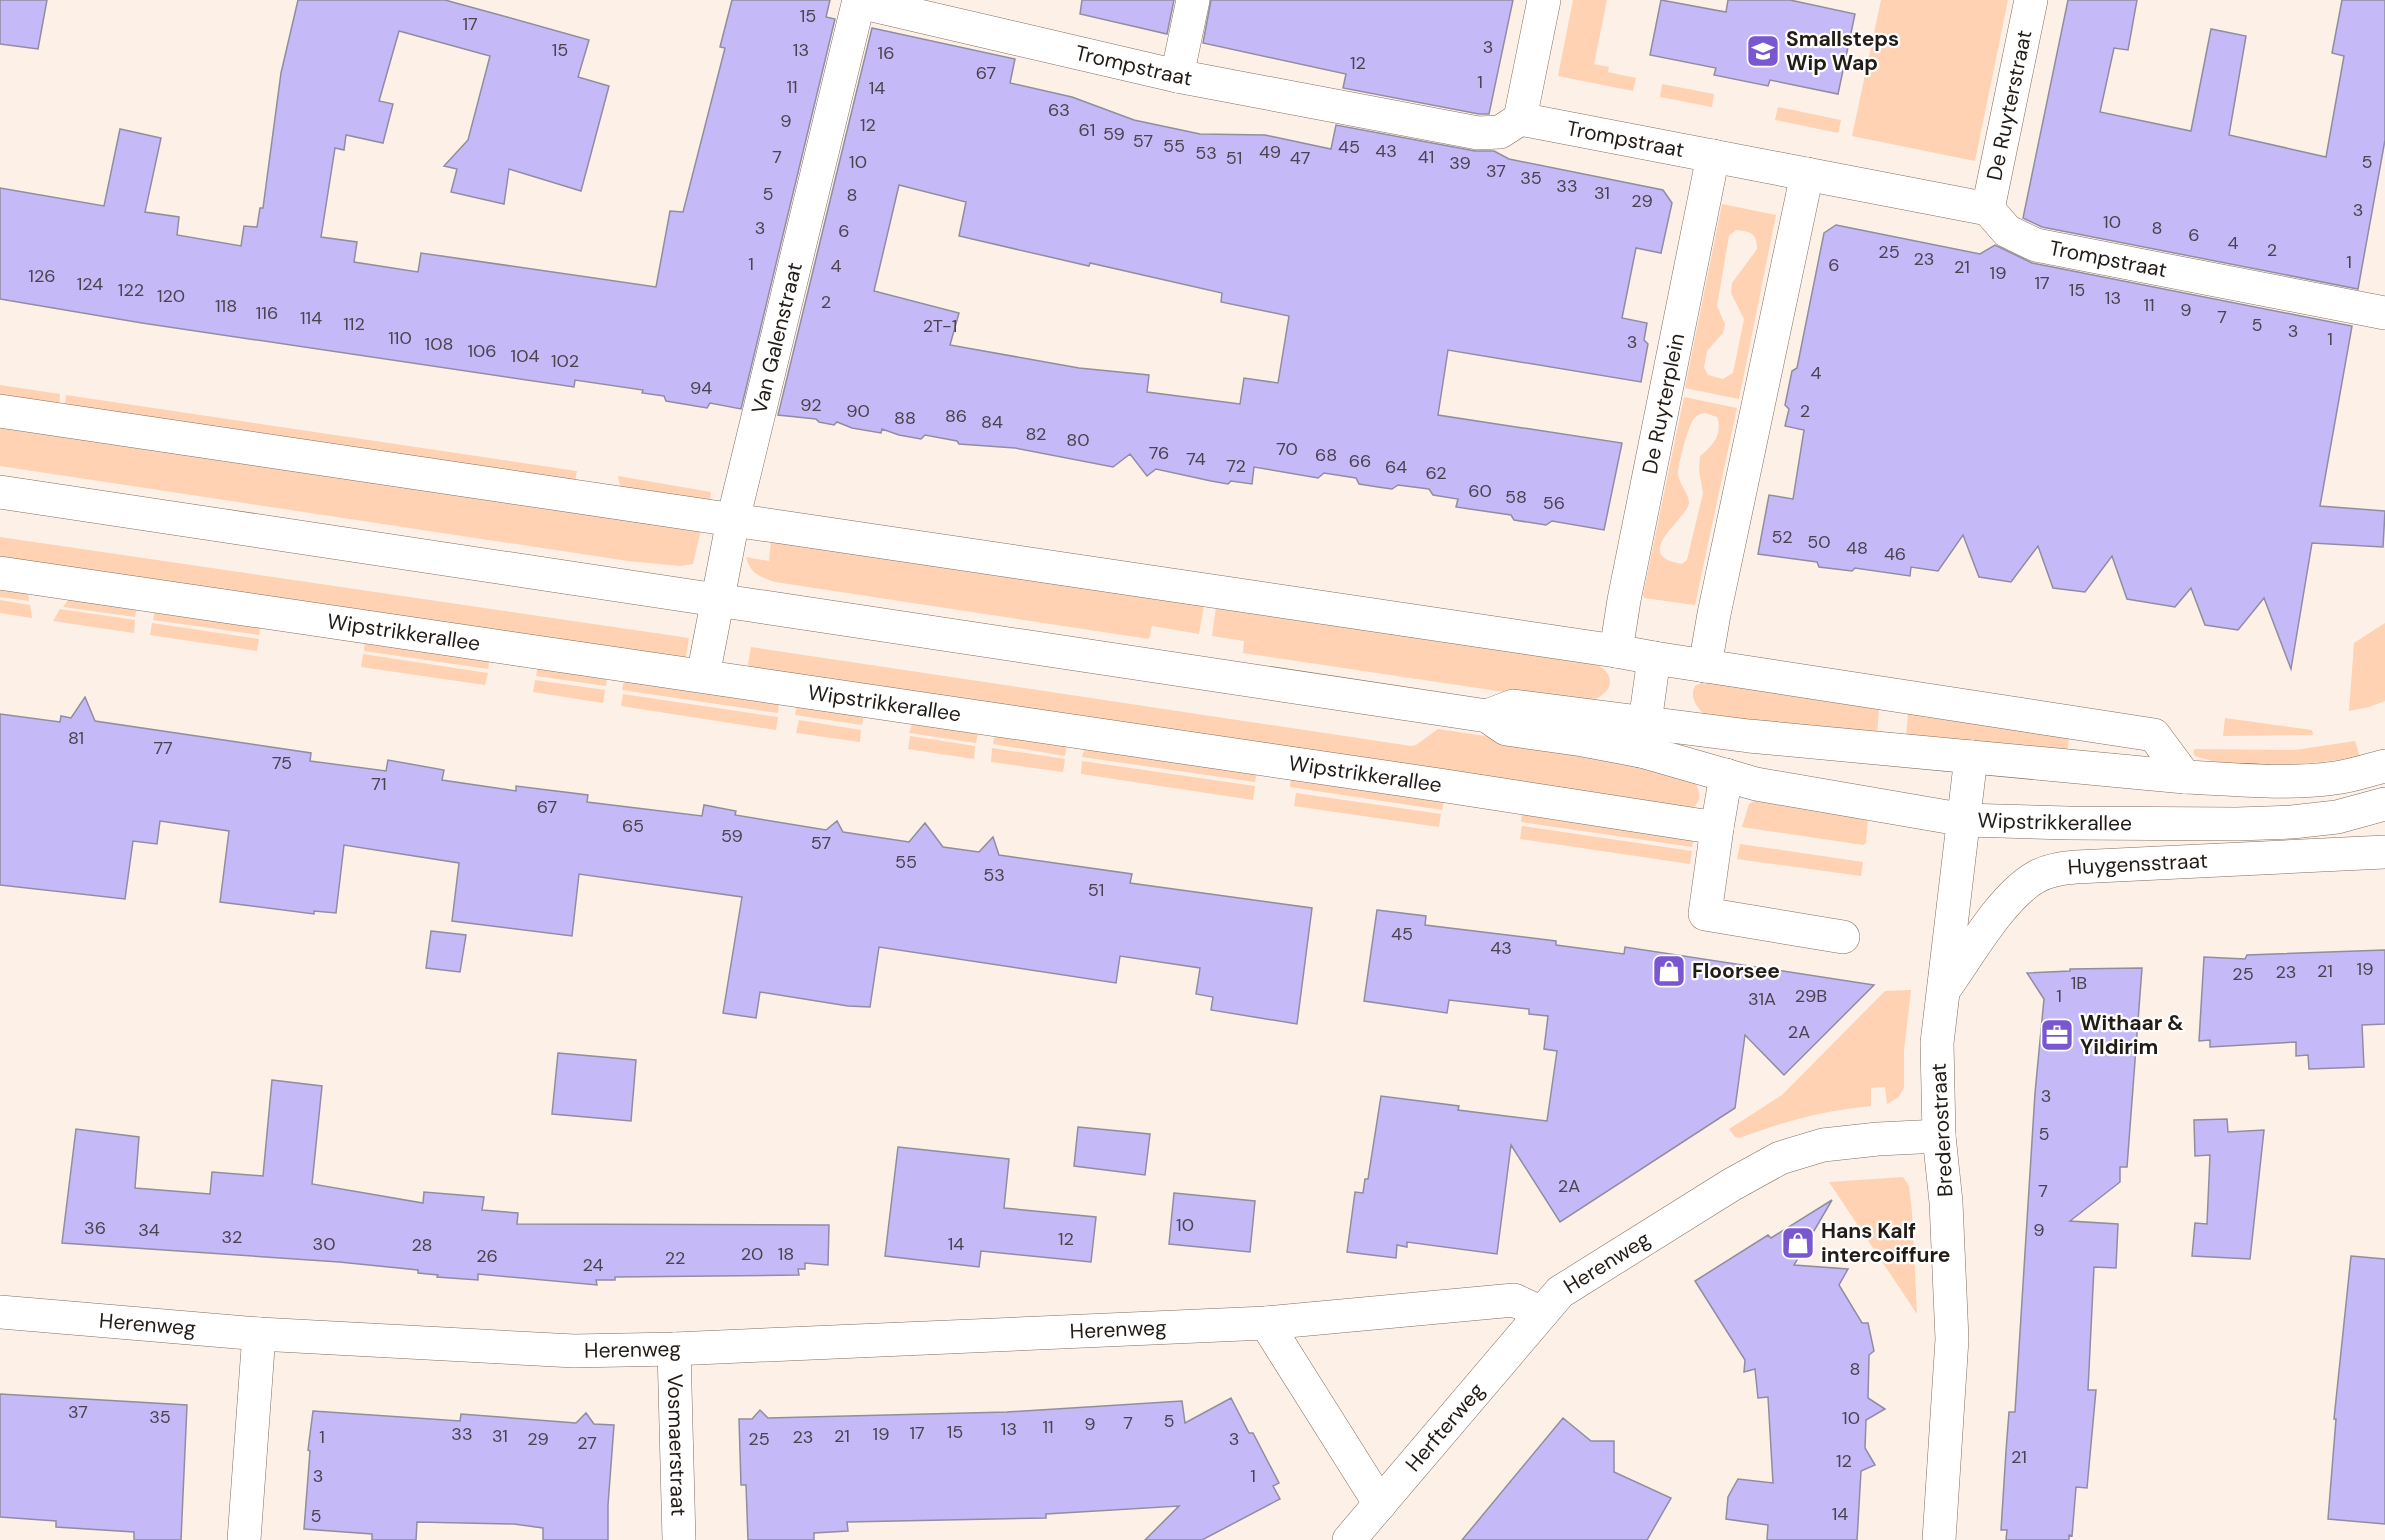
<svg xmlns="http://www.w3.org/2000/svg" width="2385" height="1540" viewBox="0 0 2385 1540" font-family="'DM Sans',sans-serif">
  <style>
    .green { fill: #fed2b3; fill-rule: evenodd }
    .building { fill: #c5baf7; stroke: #908da1; stroke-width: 1.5; fill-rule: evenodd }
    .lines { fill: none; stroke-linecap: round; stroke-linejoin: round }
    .minor-casing { stroke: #806e61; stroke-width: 34 }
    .major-casing { stroke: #806e61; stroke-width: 34 }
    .minor { stroke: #fff; stroke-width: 33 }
    .major { stroke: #fff; stroke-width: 33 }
    .labels { text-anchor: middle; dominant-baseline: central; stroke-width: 4.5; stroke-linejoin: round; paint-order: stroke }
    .number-label { font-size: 18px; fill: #4b434e }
    .poi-label { font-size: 21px; font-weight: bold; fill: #221b16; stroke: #fff; text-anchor: start }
    .street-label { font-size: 21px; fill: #221b16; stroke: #fff }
  </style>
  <rect width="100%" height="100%" fill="#fdf0e7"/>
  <path class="green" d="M1573,0H1607L1594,64L1609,67L1608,72L1636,78L1633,91L1558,76Z
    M1881,0H2008L1975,161L1852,136Z
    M1662,84L1714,94L1712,107L1660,97Z
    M1778,107L1841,120L1838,133L1775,120Z
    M1722,204L1776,215L1739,399L1685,388ZM1736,230C1750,231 1757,233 1757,249L1732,283L1731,293L1744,319L1733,373L1723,379L1708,375L1704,368L1707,351L1723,333L1725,324L1717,306L1729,236Z
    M0,385L60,394L59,406L0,396Z
    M66,395L577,471L575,480L65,406Z
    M1684,397L1737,408L1695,605L1644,598L1643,595ZM1705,413L1717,417C1723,434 1713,446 1700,456L1699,470L1703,493L1687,560L1682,564C1629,556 1687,519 1689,503C1689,493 1678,483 1678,473C1678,464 1688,427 1693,420C1697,415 1700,414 1705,413Z
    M0,425L701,530L693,564L680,566L628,561L0,466Z
    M618,476L711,492L710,501L627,490L620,486Z
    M0,537L689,638L685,662L0,560Z
    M771,541L1204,605L1199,634L1152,626L1149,639L775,582C761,577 750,574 746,557L769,561Z
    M0,585L27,589L29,601L0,597Z
    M71,596L137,605L135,617L63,607Z
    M0,600L30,605L32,618L0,613Z
    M1216,607L1595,664C1618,674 1613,694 1591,700C1585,701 1578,701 1571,702L1243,653L1244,641L1212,636Z
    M60,609L135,620L134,633L53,621Z
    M155,610L261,624L259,635L153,620Z
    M152,623L259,639L257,651L150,635Z
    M2385,623V701L2369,707L2349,711L2354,643Z
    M365,639L490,658L488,669L364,651Z
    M751,647L1411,746L1416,745L1438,729L1579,750L1695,783C1701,793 1701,800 1693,808L747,670Z
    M363,654L488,673L485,685L361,667Z
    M538,665L607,675L606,686L536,676Z
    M624,679L779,702L778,713L622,690Z
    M535,680L605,690L603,703L533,692Z
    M1703,682L1879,709L1877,735L1705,716C1697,707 1689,698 1695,686Z
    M623,694L778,717L776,730L621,706Z
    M797,705L864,715L862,725L795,715Z
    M1908,713L2069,737L2067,755L1906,737Z
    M2225,718L2312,730L2313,735L2223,736Z
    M799,720L861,730L860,742L796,733Z
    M913,722L978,732L976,743L909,733Z
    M995,734L1067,745L1065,756L993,744Z
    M910,736L975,746L974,759L908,749Z
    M2355,741L2360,757C2307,764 2246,773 2195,756L2193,752L2195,749L2295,750Z
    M1085,747L1257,773L1255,782L1082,757Z
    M992,748L1065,759L1063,772L991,762Z
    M1082,761L1255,786L1253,800L1081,774Z
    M1291,778L1444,800L1442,810L1290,787Z
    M1296,793L1441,814L1439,827L1294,806Z
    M1759,798L1868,815L1866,843L1863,845L1742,827L1749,804Z
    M1522,812L1694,837L1692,847L1521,822Z
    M1522,826L1692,851L1690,864L1520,839Z
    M1740,844L1863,862L1861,876L1737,859Z
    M1911,990L1904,1051V1087L1899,1097L1887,1104L1885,1087L1871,1088V1106C1820,1111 1787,1121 1739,1138L1735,1137L1729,1129L1782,1095L1885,991Z
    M1903,1177L1909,1186L1912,1212L1917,1314L1829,1182Z"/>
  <path class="building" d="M0,0H47L38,49L0,44Z
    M298,0H445L507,17L589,40L578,77L609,86L581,191L509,169L504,204L451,192L457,169L444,166L468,140L490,56L399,31L379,101L393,104L383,143L346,135L344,150L335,148L321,237L357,242L354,262L418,272L421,253L656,287L670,211L683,212L725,48L720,47L732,0H830L826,17L835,19L741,409L710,403L707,408L666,401L664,396L642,393L643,390L575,380L574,387L142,323L0,299V188L104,206L120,129L161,138L145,212L179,217L177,235L241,246L244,226L257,227L260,208H263L281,73Z
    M1082,0H1174L1167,34L1080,14Z
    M1211,0H1513L1489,114H1479L1343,88L1346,74L1203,43Z
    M1661,0L1726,12L1728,0H1790L1855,14L1838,94L1770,80L1768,86L1714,75L1716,68L1650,55Z
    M2068,0H2137L2128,50L2114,48L2100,112L2191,131L2211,29L2246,36L2229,135L2326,157L2344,56L2332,53L2342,0H2385V140L2358,289L2042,227L2023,218Z
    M872,28L1015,59L1010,83L1072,97L1134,120L1200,134L1265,135L1331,149L1336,125L1475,151H1494L1509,159L1663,190L1672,203L1661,253L1636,248L1622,318L1647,323L1644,340L1648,344L1641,382L1448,350L1438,415L1622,443L1604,530L1552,521L1546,525L1514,520L1511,515L1456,507L1458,499L1433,495L1429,489L1398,485L1392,489L1378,487L1359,484L1356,478L1324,473L1318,478L1254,467L1252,484L1231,481L1228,484L1211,481L1156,469L1147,476L1130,454L1113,467L1015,448L959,444L957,441L925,435L921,439L899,435L882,429L881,433L852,428L837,422L834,425L819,422L816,419L778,415ZM899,185L966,202L959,236L1089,266L1090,263L1222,293L1221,302L1289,316L1278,383L1244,378L1240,404L1147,392L1149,375L1079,368L950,345L959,313L874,291Z
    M1836,225L1980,254L1995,245L2032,263L2352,326L2320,506L2385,511L2383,547L2312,543L2291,669L2264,598L2238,630L2205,625L2191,588L2175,607L2127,599L2112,556L2085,592L2053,588L2038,546L2011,582L1979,577L1963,535L1938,571L1911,567L1910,576L1855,568L1852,571L1819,567L1817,562L1758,554L1769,495L1793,499L1804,430L1785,426L1789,409L1785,405L1792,371L1797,368L1824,233Z
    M85,697L95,721L311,753L310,761L386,771L388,760L444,770L442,780L516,791V786L588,795L587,802L702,816L704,805L736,811L735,815L826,830L837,821L843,832L909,842L925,823L943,847L979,852L993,837L999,855L1132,874L1130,883L1312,908L1297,1024L1211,1010L1213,997L1196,994L1200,968L1120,956L1116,983L879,947L870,1007L848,1006L760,992L756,1018L723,1013L742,897L579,874L572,936L452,921L459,863L344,845L336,913L314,911V914L220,902L229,831L160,821L157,844L133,841L125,899L0,885V714L60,722L61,716L71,718Z
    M1377,910L1426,916L1425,925L1556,941V945L1624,954L1625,947L1874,985L1784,1075L1745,1035L1735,1108L1560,1222L1511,1145L1497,1254L1407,1242V1247L1397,1245L1396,1258L1347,1252L1355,1192L1363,1193L1365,1179H1368L1381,1096L1459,1106L1458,1110L1547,1121L1557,1051L1544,1049L1548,1016L1529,1014V1009L1449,1000L1447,1013L1364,1001Z
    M431,931L466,935L460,972L426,968Z
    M2385,950V1024L2362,1025L2364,1067L2309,1069L2308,1055L2296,1056V1042L2210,1047V1040L2199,1041L2204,957L2245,959L2247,955Z
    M2142,968L2127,1167H2120V1182L2070,1221L2118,1224L2116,1268L2094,1267L2088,1390H2096L2087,1488L2076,1487L2072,1536L2069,1535V1540H2006L2007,1530H2001L2006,1451L2009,1412H2015L2035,1093L2044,999L2027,973L2070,971V969Z
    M558,1053L636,1060L631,1121L552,1114Z
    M272,1080L322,1086L312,1184L423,1203L424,1192L484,1197L482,1210L518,1213L517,1224L829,1225L828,1265L805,1263V1269H798L799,1275L615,1277V1280H596L597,1285L478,1274V1280L437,1277L438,1275L418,1273V1270L339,1262L62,1243L76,1129L139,1137L135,1188L210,1194L212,1172L263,1176Z
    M2227,1119L2228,1132L2264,1130L2250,1259L2192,1256L2195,1223L2207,1224L2210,1155L2195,1156L2194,1120Z
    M1078,1127L1150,1134L1145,1175L1074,1166Z
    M898,1147L1009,1159L1004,1208L1096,1217L1091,1262L981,1251L979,1267L885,1256Z
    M1174,1193L1255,1201L1250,1252L1169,1244Z
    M1832,1200L1794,1265L1848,1269L1839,1285L1862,1323H1868L1874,1351L1869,1355L1868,1398L1885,1409L1866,1420L1865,1448L1875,1465L1861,1471L1857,1540H1767L1768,1525L1726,1519L1728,1497L1738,1479L1773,1483L1768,1397L1758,1398L1755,1369L1744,1372L1745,1360L1695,1281L1768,1235L1771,1238Z
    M2351,1256L2385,1259V1524L2328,1519L2336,1419H2334Z
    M0,1394L187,1405L181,1540H134V1532L56,1527V1521L0,1517Z
    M1231,1398L1249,1433H1253L1279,1483L1273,1486L1280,1499L1202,1540H1145L1179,1506L1046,1514V1518L847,1522L848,1531L814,1533V1540H748L746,1485H741L739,1419H752L760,1410L768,1418L1007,1412L1182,1401L1185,1423Z
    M313,1411L460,1421L461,1414L576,1423L586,1413L594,1424L614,1425L608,1505V1540H543V1528L514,1524L417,1522L416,1540H372V1534L304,1529L310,1451L308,1450Z
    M1563,1418L1591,1441H1614V1472L1671,1498L1647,1540H1462Z"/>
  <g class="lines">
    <g class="minor-casing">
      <g id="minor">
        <path id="s1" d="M859,2L1177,76L1478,133L1500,132L1520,119L1988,209L2007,231L2036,245L2385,313"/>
        <path d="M1177,76L1193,0"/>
        <path d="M1520,119L1544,0"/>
        <path id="s2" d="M1988,209L2031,0"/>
        <path d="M0,411L1616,651L1654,658L2154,735L2185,777"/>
        <path id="s3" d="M0,573L1446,786L1717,828L1726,775"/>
        <path id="s4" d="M1616,651L1624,600L1713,156"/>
        <path d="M1705,666L1714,614L1807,174"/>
        <path id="s5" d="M703,676L733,520L859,0"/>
        <path d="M1641,751L1654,658"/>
        <path d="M1717,828L1705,914L1843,937"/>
        <path id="s6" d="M1945,988C1969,955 2001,897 2036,877C2048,870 2062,868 2076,867L2385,852"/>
        <path id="s7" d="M0,1312L259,1334L574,1351L674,1349L1266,1323L1514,1300L1542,1313"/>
        <path d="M1266,1323L1380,1504"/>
        <path id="s8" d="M674,1349L679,1540"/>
        <path d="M244,1540L259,1334"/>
        <path id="s9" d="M1349,1540L1560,1292L1731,1185L1780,1158L1823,1145L1878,1139L1939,1136"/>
        <path d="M1939,1540L1952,1339L1946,1202L1939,1136L1937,1043L1971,757"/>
      </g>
    </g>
    <g class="major-casing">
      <g id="major">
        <path id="s10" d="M0,492L1487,716L1506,729L1583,740L1641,751L1756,784L1965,820L2068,823L2237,824L2292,822L2337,817L2385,804"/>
        <path d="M1487,716L1513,706L1749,736L2185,777C2235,779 2285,785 2335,778C2352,776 2368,770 2385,766"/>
      </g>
    </g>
    <use href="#minor" class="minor"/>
    <use href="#major" class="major"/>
  </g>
  <defs>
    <g id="school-square" transform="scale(1.725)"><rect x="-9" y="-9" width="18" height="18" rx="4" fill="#7957d1" stroke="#fff"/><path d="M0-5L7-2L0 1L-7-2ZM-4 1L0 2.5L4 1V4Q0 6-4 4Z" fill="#fff"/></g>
    <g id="shop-square" transform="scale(1.725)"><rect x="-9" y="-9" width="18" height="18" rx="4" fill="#7957d1" stroke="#fff"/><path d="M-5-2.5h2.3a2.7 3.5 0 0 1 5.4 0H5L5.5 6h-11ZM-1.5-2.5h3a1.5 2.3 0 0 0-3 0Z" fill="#fff"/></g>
    <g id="office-square" transform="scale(1.725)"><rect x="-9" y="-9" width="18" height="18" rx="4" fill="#7957d1" stroke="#fff"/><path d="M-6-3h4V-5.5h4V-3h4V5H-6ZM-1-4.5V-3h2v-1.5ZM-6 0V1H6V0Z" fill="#fff"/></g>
  </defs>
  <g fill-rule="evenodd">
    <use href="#school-square" x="1763" y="51"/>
    <use href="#shop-square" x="1669" y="971"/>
    <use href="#office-square" x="2057" y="1035"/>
    <use href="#shop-square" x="1798" y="1243"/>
  </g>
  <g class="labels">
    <g class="number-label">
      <text x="808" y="16">15</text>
      <text x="470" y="24">17</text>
      <text x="1488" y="47">3</text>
      <text x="560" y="50">15</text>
      <text x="801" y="50">13</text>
      <text x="886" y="53">16</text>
      <text x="1358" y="63">12</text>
      <text x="986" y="73">67</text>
      <text x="1480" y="82">1</text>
      <text x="792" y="87">11</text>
      <text x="877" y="88">14</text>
      <text x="1059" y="110">63</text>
      <text x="786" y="121">9</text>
      <text x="868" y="125">12</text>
      <text x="1087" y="130">61</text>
      <text x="1114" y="134">59</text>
      <text x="1143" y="141">57</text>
      <text x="1174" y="146">55</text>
      <text x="1349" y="147">45</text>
      <text x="1386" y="151">43</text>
      <text x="1270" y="152">49</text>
      <text x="1206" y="153">53</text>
      <text x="777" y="157">7</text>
      <text x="1426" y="157">41</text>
      <text x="1234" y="158">51</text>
      <text x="1300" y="158">47</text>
      <text x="858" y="162">10</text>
      <text x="2367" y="162">5</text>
      <text x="1460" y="163">39</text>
      <text x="1496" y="171">37</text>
      <text x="1531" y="178">35</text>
      <text x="1567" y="186">33</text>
      <text x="1602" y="193">31</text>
      <text x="768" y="194">5</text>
      <text x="852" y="195">8</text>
      <text x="1642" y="201">29</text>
      <text x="2358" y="210">3</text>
      <text x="2112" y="222">10</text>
      <text x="760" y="228">3</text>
      <text x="2157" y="228">8</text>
      <text x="844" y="231">6</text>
      <text x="2194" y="235">6</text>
      <text x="2233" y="243">4</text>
      <text x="2272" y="250">2</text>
      <text x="1889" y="252">25</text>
      <text x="1924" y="259">23</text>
      <text x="2349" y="262">1</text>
      <text x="751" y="264">1</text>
      <text x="1834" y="265">6</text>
      <text x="836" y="266">4</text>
      <text x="1962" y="267">21</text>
      <text x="1998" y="273">19</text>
      <text x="42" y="276">126</text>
      <text x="2042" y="283">17</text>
      <text x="90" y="284">124</text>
      <text x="131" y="290">122</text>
      <text x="2077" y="290">15</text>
      <text x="171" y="296">120</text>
      <text x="2113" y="298">13</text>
      <text x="826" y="302">2</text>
      <text x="2149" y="305">11</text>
      <text x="226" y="306">118</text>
      <text x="2186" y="310">9</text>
      <text x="267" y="313">116</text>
      <text x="2222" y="317">7</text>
      <text x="311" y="318">114</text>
      <text x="354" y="324">112</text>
      <text x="2257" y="325">5</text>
      <text x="940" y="326">2T-1</text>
      <text x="2293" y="331">3</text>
      <text x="400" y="338">110</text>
      <text x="2330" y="339">1</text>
      <text x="1632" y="342">3</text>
      <text x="439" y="344">108</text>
      <text x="482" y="351">106</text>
      <text x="525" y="356">104</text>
      <text x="565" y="361">102</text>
      <text x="1816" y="373">4</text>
      <text x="701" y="388">94</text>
      <text x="811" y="405">92</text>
      <text x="858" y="411">90</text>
      <text x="1805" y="411">2</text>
      <text x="956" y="416">86</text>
      <text x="905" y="418">88</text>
      <text x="992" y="422">84</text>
      <text x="1036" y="434">82</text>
      <text x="1078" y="440">80</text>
      <text x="1287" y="449">70</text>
      <text x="1159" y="453">76</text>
      <text x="1326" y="455">68</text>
      <text x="1196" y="459">74</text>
      <text x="1360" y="461">66</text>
      <text x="1236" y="466">72</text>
      <text x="1396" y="467">64</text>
      <text x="1436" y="473">62</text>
      <text x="1480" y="491">60</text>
      <text x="1516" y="497">58</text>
      <text x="1554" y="503">56</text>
      <text x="1782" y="537">52</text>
      <text x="1819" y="542">50</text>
      <text x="1857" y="548">48</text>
      <text x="1895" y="554">46</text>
      <text x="76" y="738">81</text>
      <text x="163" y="748">77</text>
      <text x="282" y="763">75</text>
      <text x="379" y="784">71</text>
      <text x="547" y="807">67</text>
      <text x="633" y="826">65</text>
      <text x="732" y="836">59</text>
      <text x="821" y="843">57</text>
      <text x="906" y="862">55</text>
      <text x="994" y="875">53</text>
      <text x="1096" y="890">51</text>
      <text x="1402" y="934">45</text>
      <text x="1501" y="948">43</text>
      <text x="2365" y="969">19</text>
      <text x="2325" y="971">21</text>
      <text x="2286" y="972">23</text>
      <text x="2243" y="974">25</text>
      <text x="2079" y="983">1B</text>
      <text x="1811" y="996">29B</text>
      <text x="2059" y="996">1</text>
      <text x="1762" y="999">31A</text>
      <text x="1799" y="1032">2A</text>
      <text x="2046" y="1096">3</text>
      <text x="2044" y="1134">5</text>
      <text x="1569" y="1186">2A</text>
      <text x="2043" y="1191">7</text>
      <text x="1185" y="1225">10</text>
      <text x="95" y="1228">36</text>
      <text x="149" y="1230">34</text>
      <text x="2039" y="1230">9</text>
      <text x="232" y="1237">32</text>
      <text x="1066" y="1239">12</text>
      <text x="324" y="1244">30</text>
      <text x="956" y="1244">14</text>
      <text x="422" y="1245">28</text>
      <text x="752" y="1254">20</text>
      <text x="786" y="1254">18</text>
      <text x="487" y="1256">26</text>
      <text x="675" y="1258">22</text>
      <text x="593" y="1265">24</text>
      <text x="1855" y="1369">8</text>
      <text x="78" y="1412">37</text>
      <text x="160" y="1417">35</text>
      <text x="1851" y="1418">10</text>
      <text x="1169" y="1421">5</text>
      <text x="1128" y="1423">7</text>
      <text x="1090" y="1424">9</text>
      <text x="1048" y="1427">11</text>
      <text x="1009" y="1429">13</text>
      <text x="955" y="1432">15</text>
      <text x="917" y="1433">17</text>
      <text x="462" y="1434">33</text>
      <text x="881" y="1434">19</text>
      <text x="500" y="1436">31</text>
      <text x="842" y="1436">21</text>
      <text x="322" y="1437">1</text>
      <text x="803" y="1437">23</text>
      <text x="538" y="1439">29</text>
      <text x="759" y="1439">25</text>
      <text x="1234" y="1439">3</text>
      <text x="587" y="1443">27</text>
      <text x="2019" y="1457">21</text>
      <text x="1844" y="1461">12</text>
      <text x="318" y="1476">3</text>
      <text x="1253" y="1476">1</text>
      <text x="1840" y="1514">14</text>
      <text x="316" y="1516">5</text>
    </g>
    <g class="poi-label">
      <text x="1786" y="39">Smallsteps<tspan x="1786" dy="24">Wip Wap</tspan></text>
      <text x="1692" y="971">Floorsee</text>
      <text x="2080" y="1023">Withaar &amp;<tspan x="2080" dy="24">Yildirim</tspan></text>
      <text x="1821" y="1231">Hans Kalf<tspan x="1821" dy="24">intercoiffure</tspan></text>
    </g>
    <g class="street-label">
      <text stroke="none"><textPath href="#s1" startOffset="282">Trompstraat</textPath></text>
      <text stroke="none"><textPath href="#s2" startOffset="106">De Ruyterstraat</textPath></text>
      <text stroke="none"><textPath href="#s1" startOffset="786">Trompstraat</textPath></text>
      <text stroke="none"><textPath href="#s1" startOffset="1290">Trompstraat</textPath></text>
      <text stroke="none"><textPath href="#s5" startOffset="346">Van Galenstraat</textPath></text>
      <text stroke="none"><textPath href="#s4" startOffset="252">De Ruyterplein</textPath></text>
      <text stroke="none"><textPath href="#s3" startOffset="408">Wipstrikkerallee</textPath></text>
      <text stroke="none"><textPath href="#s3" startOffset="894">Wipstrikkerallee</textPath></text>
      <text stroke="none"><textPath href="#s3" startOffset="1380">Wipstrikkerallee</textPath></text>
      <text stroke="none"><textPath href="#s10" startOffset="2085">Wipstrikkerallee</textPath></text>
      <text stroke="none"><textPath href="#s6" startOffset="248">Huygensstraat</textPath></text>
      <text transform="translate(1942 1130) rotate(-93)">Brederostraat</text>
      <text stroke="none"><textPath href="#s9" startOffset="381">Herenweg</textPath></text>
      <text stroke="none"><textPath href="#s7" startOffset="148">Herenweg</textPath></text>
      <text stroke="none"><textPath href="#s7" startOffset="1120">Herenweg</textPath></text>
      <text stroke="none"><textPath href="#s7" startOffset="634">Herenweg</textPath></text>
      <text stroke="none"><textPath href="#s9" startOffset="148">Herfterweg</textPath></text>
      <text stroke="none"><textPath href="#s8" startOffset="96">Vosmaerstraat</textPath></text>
    </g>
  </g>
</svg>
